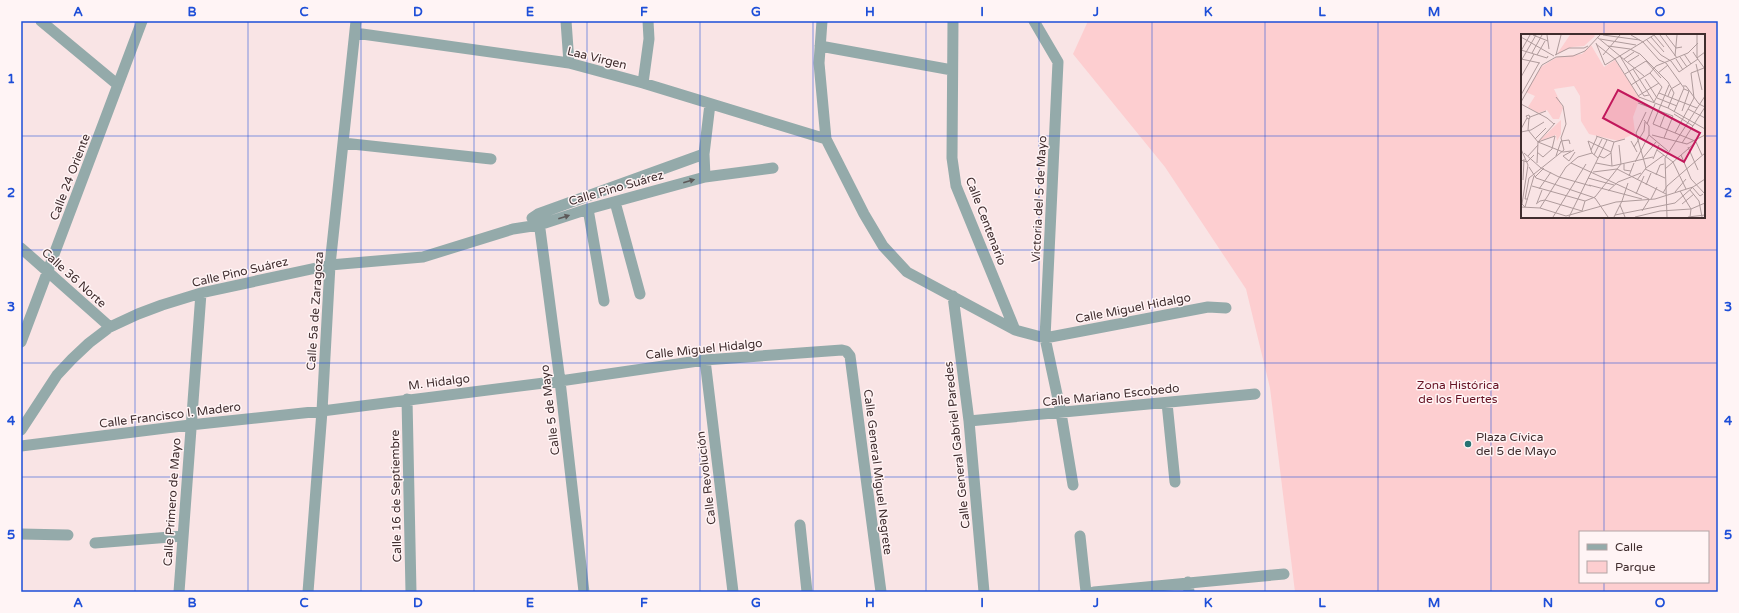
<svg xmlns="http://www.w3.org/2000/svg" width="1739" height="613" viewBox="0 0 1739 613" font-family="'Varela Round',sans-serif">
  <style>
    .green { fill: #fdced0; fill-rule: evenodd }
    .lines { fill: none; stroke-linecap: round; stroke-linejoin: round }
    .minor { stroke: #94aaaa; stroke-width: 11 }
    .oneway { fill: #5d5959 }
    .grid { fill: none; stroke: #1d4ed8; stroke-width: 1; stroke-opacity: 0.55 }
    .poi-dot { fill: #277272; stroke: #fff4f5; stroke-width: 1.5 }
    .labels { text-anchor: middle; dominant-baseline: central; stroke-width: 3; stroke-linejoin: round; paint-order: stroke }
    .street-label { font-size: 12px; fill: #402d2e; stroke: #fff4f5 }
    .park-label { font-size: 12px; fill: #671324; stroke: #fff4f5 }
    .poi-label { font-size: 12px; fill: #402d2e; stroke: #fff4f5; text-anchor: start }
    .inset-road { fill: none; stroke: #af9b9c; stroke-width: 1 }
    .view { fill: #c2185b; fill-opacity: 0.15; stroke: #c2185b; stroke-width: 2 }
    .inset-edge { fill: none; stroke: #402d2e; stroke-width: 2 }
    .neatline { fill: none; stroke: #1d4ed8; stroke-width: 1.5 }
    .grid-label { font-size: 13px; text-anchor: middle; font-weight: bold; fill: #1d4ed8 }
  </style>
  <rect width="100%" height="100%" fill="#f9e4e5"/>
  <path class="green" d="M1088,21H1718V592H1295L1270,388L1246,289L1165,167L1073,54ZM1522,35H1704V217H1522ZM1580,532H1708V582H1580Z"/>
  <g class="lines">
    <path class="minor" d="M41,21L118,85
      M566,21L569,63
      M822,21L819,63L826,139L864,214L883,246L907,272L1015,330L1045,338L1208,307L1226,308
      M953,21L952,158L956,186L1015,330
      M1034,21L1058,62L1045,338L1061,413L1073,485
      M355,33L569,63L643,83L826,139
      M820,46L952,70
      M643,83L649,39L648,21
      M343,143L491,159
      M705,177L704,154L710,104
      M615,202L640,294
      M588,209L604,301
      M538,214L560,381L584,592
      M532,218L538,214L704,154
      M21,248L110,327
      M953,296L969,421L984,592
      M21,342L142,21
      M705,360L733,592
      M407,399L411,592
      M1167,403L1175,482
      M969,421L1255,394
      M21,430L57,375L72,359L89,343L110,327L138,314L162,305L201,293L330,265L423,257L513,229L539,225L588,209L705,177L773,168
      M21,446L190,425L322,411L560,381L705,360L842,350L846,351L850,356L881,592
      M800,525L807,592
      M21,534L68,535
      M1080,536L1086,592
      M95,543L183,536
      M1188,582L1189,592
      M179,592L201,293
      M308,592L322,411L330,265L356,21
      M1094,592L1284,574"/>
  </g>
  <defs><path id="oneway-solid" d="M-6-.8H1V-3.2L6.5 0L1 3.2V.8H-6Z"/></defs>
  <g class="oneway">
    <use href="#oneway-solid" transform="translate(689 181) rotate(-16)"/>
    <use href="#oneway-solid" transform="translate(564 217) rotate(-18)"/>
  </g>
  <path class="grid" d="M135,21V592M248,21V592M361,21V592M474,21V592M587,21V592M700,21V592M813,21V592M926,21V592M1039,21V592M1152,21V592M1265,21V592M1378,21V592M1491,21V592M1604,21V35M21,136H1522M1704,136H1718M1604,217V532M21,250H1718M21,363H1718M21,477H1718M1604,582V592"/>
  <circle class="poi-dot" cx="1468" cy="444" r="4"/>
  <g class="labels">
    <g class="street-label">
      <text transform="translate(597 58) rotate(14)">Laa Virgen</text>
      <text transform="translate(70 177) rotate(-69)">Calle 24 Oriente</text>
      <text transform="translate(616 188) rotate(-16)">Calle Pino Suárez</text>
      <text transform="translate(1039 199) rotate(-87)">Victoria del 5 de Mayo</text>
      <text transform="translate(986 221) rotate(69)">Calle Centenario</text>
      <text transform="translate(240 272) rotate(-13)">Calle Pino Suárez</text>
      <text transform="translate(74 278) rotate(42)">Calle 36 Norte</text>
      <text transform="translate(1133 308) rotate(-11)">Calle Miguel Hidalgo</text>
      <text transform="translate(315 311) rotate(-86)">Calle 5a de Zaragoza</text>
      <text transform="translate(704 349) rotate(-6)">Calle Miguel Hidalgo</text>
      <text transform="translate(439 382) rotate(-7)">M. Hidalgo</text>
      <text transform="translate(1111 395) rotate(-6)">Calle Mariano Escobedo</text>
      <text transform="translate(550 410) rotate(-97)">Calle 5 de Mayo</text>
      <text transform="translate(170 415) rotate(-7)">Calle Francisco I. Madero</text>
      <text transform="translate(957 445) rotate(-96)">Calle General Gabriel Paredes</text>
      <text transform="translate(878 472) rotate(83)">Calle General Miguel Negrete</text>
      <text transform="translate(706 478) rotate(-97)">Calle Revolución</text>
      <text transform="translate(396 496) rotate(-91)">Calle 16 de Septiembre</text>
      <text transform="translate(172 502) rotate(-86)">Calle Primero de Mayo</text>
    </g>
    <g class="park-label">
      <text x="1458" y="385">Zona Histórica<tspan x="1458" dy="14">de los Fuertes</tspan></text>
    </g>
    <g class="poi-label">
      <text x="1476" y="437">Plaza Cívica<tspan x="1476" dy="14">del 5 de Mayo</tspan></text>
    </g>
  </g>
  <g transform="translate(1521 34)">
    <rect width="184" height="184" fill="#f9e4e5"/>
    <path d="M49,1H73L74,2L63,12L51,13L36,20ZM70,11L83,33L94,26L119,64L112,83L114,99L98,107L68,100L60,87L59,62L53,52L33,55L42,74L38,85H32L26,76L17,79L7,73L14,62L5,58L20,33L36,23L61,20ZM40,86V100L36,107L35,101L18,107Z" fill="#fdced0"/>
    <path class="inset-road" d="M12,1L27,7M26,1L28,15M82,1L119,6M110,1L122,8L138,26L145,29L163,54M133,1L143,13M139,1L156,24M145,1L155,14L161,13M176,1V24L184,35M0,3L33,22M76,3L123,42M130,3L143,18M79,5L115,11M125,5L140,21L150,27L158,38L177,25M75,9L84,31L133,1M75,10L94,25L118,63L147,74L184,95M87,12L109,15L119,20L147,48L153,59L147,74M0,16L26,24L27,22M0,17L9,1M172,18L176,24L184,18M11,19L21,1M163,20L170,30M16,21L24,7M34,21L48,14H63L67,12M35,21L40,1M82,21L99,1M99,22L123,62L128,61M154,22L156,1M159,23L166,33M0,25L19,29M103,25L113,18M155,25L162,36M0,27L15,1M125,27L140,44M107,28L118,21M175,30L181,56M112,35L133,68M129,39L141,53M137,39L147,31M104,40L125,27M0,43L13,20M124,45L136,64L156,72M110,51L129,39L135,32L167,19L177,9M148,51L132,90L174,107M162,52H165L178,70L184,73M138,59L176,74M0,61L18,29M117,62L138,49M147,62L150,55L160,49M0,68L21,31L35,23L52,22L64,17L79,1M133,68L141,53M117,69L152,82L143,104M0,70L26,84L33,90M167,75L184,84M161,77L168,57L163,55M153,78L163,54M153,80L172,92M8,81L9,84L7,85L5,82ZM9,83L25,77M8,84L7,96L17,108L42,118L50,117M126,90L134,70M139,93L144,80M0,95L6,84M0,98L10,96L23,88M154,99L173,64L170,39L183,34M128,101L147,117M131,101L166,110L184,101M75,102L93,108L104,105M14,105L25,94M67,107L90,118M67,107L71,119L77,124M110,107L116,118M17,108L34,89M161,109L184,73M98,111L100,130M113,113L123,97L124,88M167,113L177,136M0,115L7,131L1,170L4,173M53,116L42,122L48,127L54,118M70,116L76,103M136,116L152,128L165,155M16,118L22,123L31,115L34,102L17,108M3,119L20,134L38,143L70,152M73,121L81,105M160,121L170,145L184,160M7,122L17,111M35,122L40,107L48,106L49,110M78,122L83,124L90,119M122,124L135,108M132,125L138,111M0,126L6,128L13,121M114,128L128,101V92L123,86M16,129L17,108M50,129L128,165M75,129L91,132L132,123M103,130V136L110,137M91,132L90,118L93,108M8,133L15,144L74,164L87,183M125,134L115,99L125,78M124,135L144,144M144,135L175,108L181,121M72,138L96,135L145,160M135,141L139,131L143,130M108,142L113,129M14,143L23,134M67,144L93,151M2,146L3,125M116,146L125,134L143,121M68,151L121,165M125,151L130,139M11,152L64,167L74,163L100,130M172,154L179,162L182,160M18,155L30,138M169,156L178,167L181,183M87,157L97,148L120,139M159,157L170,175L169,183M154,158L165,145M142,159L146,152L184,119M115,160L123,142M7,165H4L8,144L43,116L40,104L45,90L42,72L35,63M130,165L136,153M101,167L107,149M16,169L21,156M15,170L19,167L24,166L61,177L64,167M161,170L173,160M99,171L104,183M0,173L19,174L45,182L95,168L134,165L172,153L184,145M4,173L13,142M19,174L45,133L57,123L71,119M121,177L128,166M94,181L154,169L172,153M32,183L65,130M48,183L86,106M93,183L101,167M114,183L139,177L170,175L184,169M146,183L144,124L184,62M167,183L184,181"/>
    <path class="view" d="M97,56L179,99L163,128L82,84Z"/>
    <rect width="184" height="184" class="inset-edge"/>
  </g>
  <rect width="1739" height="613" fill="none" stroke="#fff4f5" stroke-width="44"/>
  <rect x="1579" y="531" width="130" height="52" fill="#fff4f5" stroke="#b3a4a5"/>
  <rect x="1587" y="544" width="20" height="6" fill="#94aaaa" stroke="#b3a4a5"/>
  <text x="1615" y="551" font-size="12" fill="#402d2e">Calle</text>
  <rect x="1587" y="561" width="20" height="12" fill="#fdced0" stroke="#b3a4a5"/>
  <text x="1615" y="571" font-size="12" fill="#402d2e">Parque</text>
  <rect x="22" y="22" width="1695" height="569" class="neatline"/>
  <g class="grid-label">
    <text x="78" y="16">A</text>
    <text x="192" y="16">B</text>
    <text x="304" y="16">C</text>
    <text x="418" y="16">D</text>
    <text x="530" y="16">E</text>
    <text x="644" y="16">F</text>
    <text x="756" y="16">G</text>
    <text x="870" y="16">H</text>
    <text x="982" y="16">I</text>
    <text x="1096" y="16">J</text>
    <text x="1208" y="16">K</text>
    <text x="1322" y="16">L</text>
    <text x="1434" y="16">M</text>
    <text x="1548" y="16">N</text>
    <text x="1660" y="16">O</text>
    <text x="11" y="83">1</text>
    <text x="1728" y="83">1</text>
    <text x="11" y="197">2</text>
    <text x="1728" y="197">2</text>
    <text x="11" y="311">3</text>
    <text x="1728" y="311">3</text>
    <text x="11" y="425">4</text>
    <text x="1728" y="425">4</text>
    <text x="11" y="539">5</text>
    <text x="1728" y="539">5</text>
    <text x="78" y="607">A</text>
    <text x="192" y="607">B</text>
    <text x="304" y="607">C</text>
    <text x="418" y="607">D</text>
    <text x="530" y="607">E</text>
    <text x="644" y="607">F</text>
    <text x="756" y="607">G</text>
    <text x="870" y="607">H</text>
    <text x="982" y="607">I</text>
    <text x="1096" y="607">J</text>
    <text x="1208" y="607">K</text>
    <text x="1322" y="607">L</text>
    <text x="1434" y="607">M</text>
    <text x="1548" y="607">N</text>
    <text x="1660" y="607">O</text>
  </g>
</svg>
